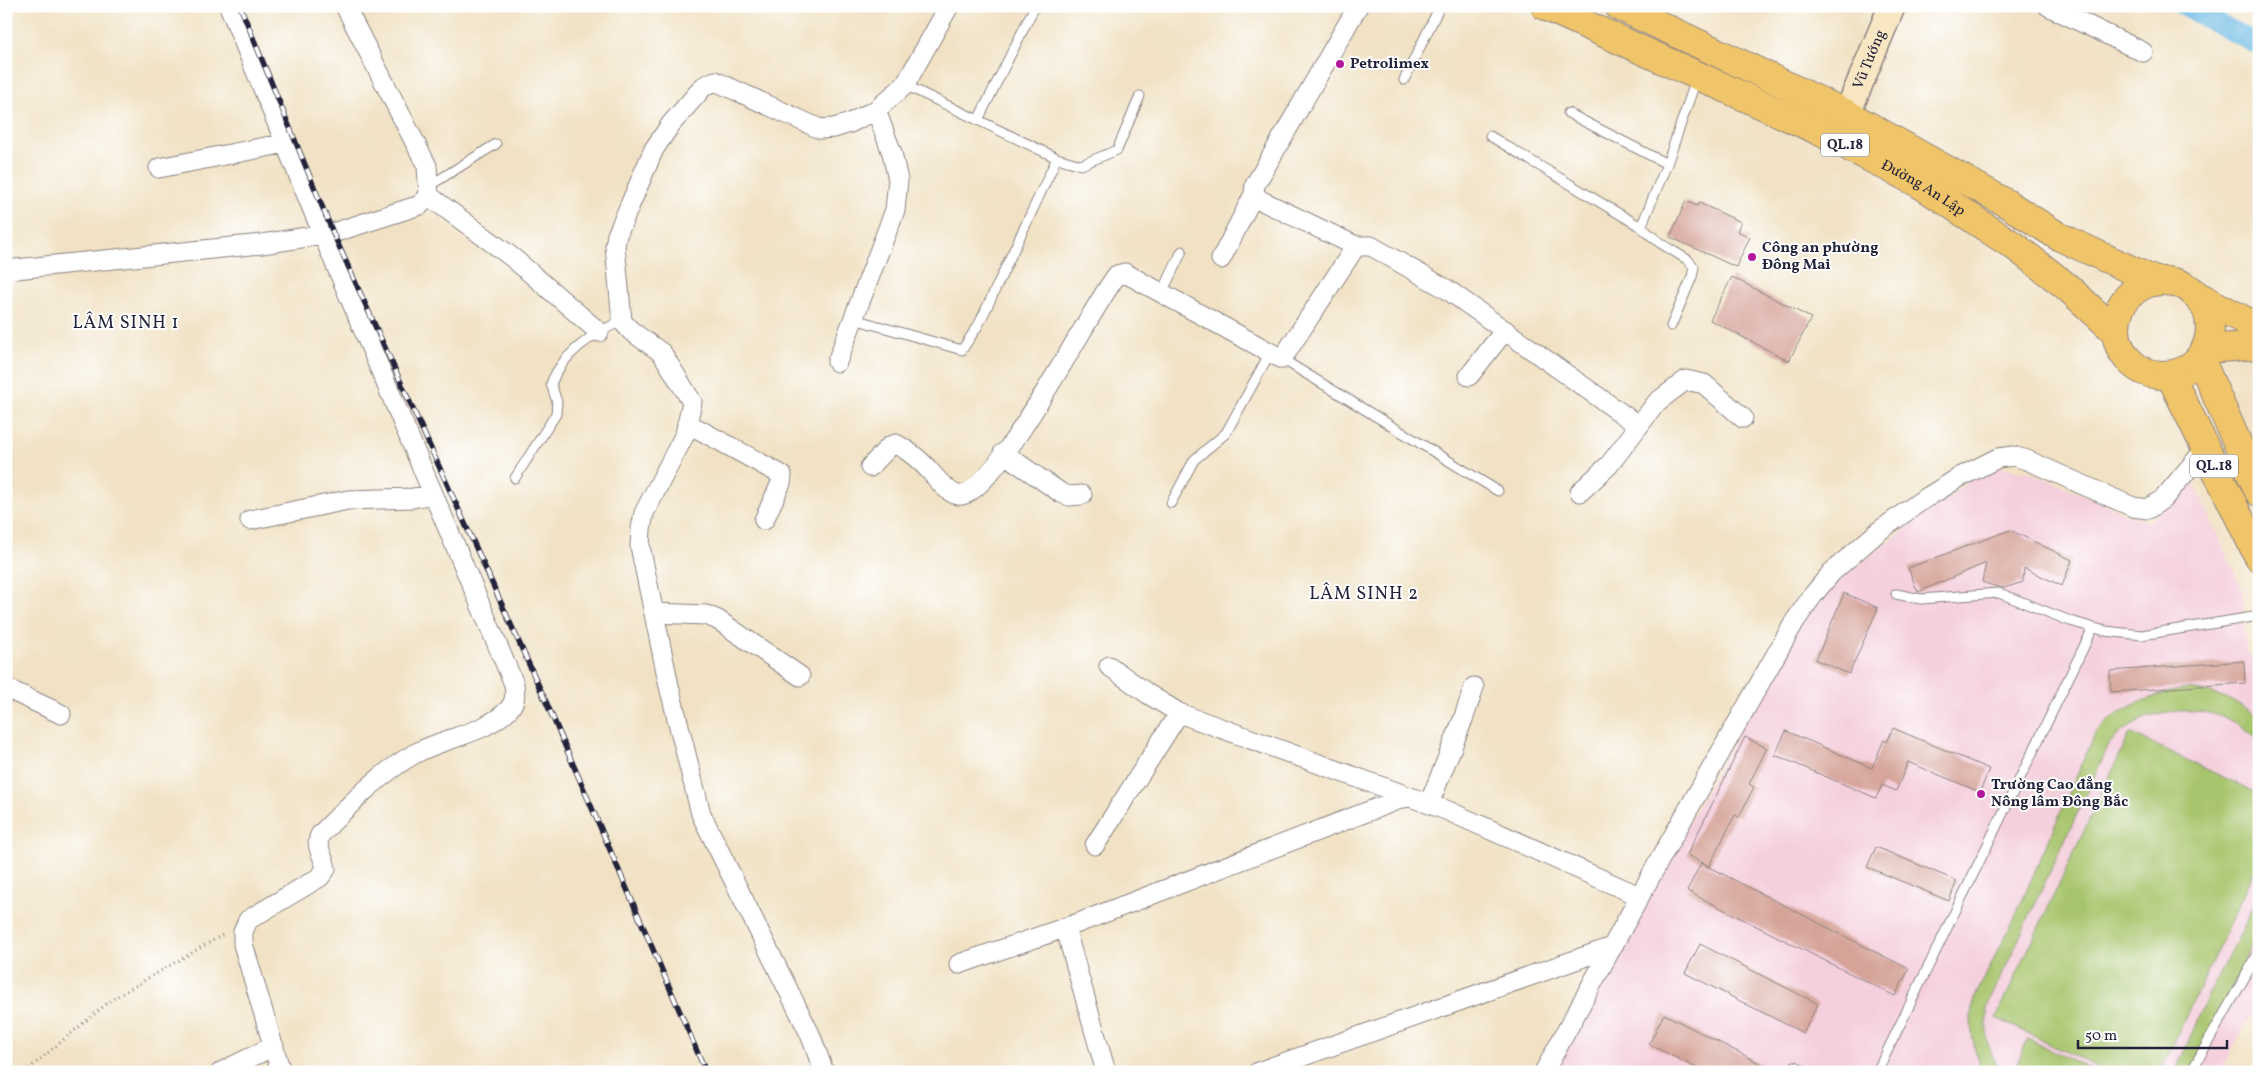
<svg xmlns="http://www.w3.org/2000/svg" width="2265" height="1078" viewBox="0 0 2265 1078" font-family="Vollkorn,serif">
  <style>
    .built { fill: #f4cfdc }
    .green { fill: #a7c56c; stroke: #647454 }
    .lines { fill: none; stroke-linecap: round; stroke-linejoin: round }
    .canal { stroke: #67b7e2; stroke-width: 21 }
    .building { fill: #d5a398 }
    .lane-casing { stroke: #8a8280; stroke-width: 11 }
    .street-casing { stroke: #8a8280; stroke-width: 21 }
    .secondary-casing { stroke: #8a8280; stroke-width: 29 }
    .primary-casing { stroke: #8a8280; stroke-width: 30 }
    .highway-casing { stroke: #8a8280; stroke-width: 30 }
    .path { stroke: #8a8280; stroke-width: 3; stroke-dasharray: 1 4; stroke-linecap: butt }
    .lane { stroke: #fff; stroke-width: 9 }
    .street { stroke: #fff; stroke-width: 19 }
    .secondary { stroke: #f9e7c3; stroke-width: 26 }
    .primary { stroke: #f0c469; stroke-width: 28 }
    .highway { stroke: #f0c469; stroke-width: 28 }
    .rail-casing { stroke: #22223b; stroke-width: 5.5 }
    .rail { stroke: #fff; stroke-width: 4; stroke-dasharray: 11; stroke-linecap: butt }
    .poi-dot { fill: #b5179e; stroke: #fff; stroke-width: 2 }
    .labels { text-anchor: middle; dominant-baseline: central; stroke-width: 4; stroke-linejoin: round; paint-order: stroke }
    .shield { fill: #fff; stroke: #646476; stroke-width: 1 }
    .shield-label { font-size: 14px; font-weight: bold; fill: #22223b }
    .street-label { font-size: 15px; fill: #22223b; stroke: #fff }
    .poi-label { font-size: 15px; font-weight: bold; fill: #22223b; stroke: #fff; text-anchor: start }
    .quarter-label { font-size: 18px; letter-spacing: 1px; fill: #22223b; stroke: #fff }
  </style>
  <rect width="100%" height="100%" fill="#fff"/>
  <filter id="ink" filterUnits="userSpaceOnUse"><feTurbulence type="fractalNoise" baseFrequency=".02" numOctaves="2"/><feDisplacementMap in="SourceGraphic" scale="10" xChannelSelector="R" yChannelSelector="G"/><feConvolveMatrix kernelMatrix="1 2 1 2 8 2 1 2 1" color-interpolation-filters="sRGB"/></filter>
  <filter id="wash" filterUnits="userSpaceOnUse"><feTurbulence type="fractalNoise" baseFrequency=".0096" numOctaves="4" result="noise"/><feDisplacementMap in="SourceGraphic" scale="20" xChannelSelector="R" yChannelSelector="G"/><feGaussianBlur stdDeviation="1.12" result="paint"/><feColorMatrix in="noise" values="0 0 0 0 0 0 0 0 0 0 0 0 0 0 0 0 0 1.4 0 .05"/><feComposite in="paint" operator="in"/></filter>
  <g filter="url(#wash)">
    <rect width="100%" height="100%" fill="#f1e2c5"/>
    <path class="built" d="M1997,466L2029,472L2148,522L2193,480L2242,589L2247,654L2259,658V1000L2220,1072H1552L1784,649L1818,601L1847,573L1977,475Z"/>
    <path class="green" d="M2188,689C2214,692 2240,701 2259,718V741C2231,709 2178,703 2141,720C2129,725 2119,734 2110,743L1987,1007V1043L2000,1072H1983L1976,1055L1972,1033L1971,1017L1973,1001L2013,921L2095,734C2116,708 2156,693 2188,689Z
      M2130,733L2259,794V861L2160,1072H2108L1996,1018Z
      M2259,893V929L2193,1072H2175L2210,991L2244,927Z
      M2028,1039L2097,1072H2013Z"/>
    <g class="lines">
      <path class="canal" d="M2184,6L2259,45"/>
    </g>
    <g id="blocks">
      <path class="building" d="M1686,201L1697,206L1699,203L1741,222L1737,231L1750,237L1736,267L1670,237Z
        M1732,277L1811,318L1789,361L1710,320Z
        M2010,530L2072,560L2062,586L2024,568L2023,582L2004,588L1997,587L1982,582L1986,563L1918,592L1908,568Z
        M1844,593L1878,608L1849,674L1816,660Z
        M2244,661L2245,683L2111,692L2110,671Z
        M1893,728L1989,769L1980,792L1908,762L1896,791L1882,785L1876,798L1775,755L1786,731L1872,768L1884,740L1887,742Z
        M1745,737L1767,748L1749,784L1754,787L1739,817L1735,815L1709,866L1687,855Z
        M1876,847L1957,881L1949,901L1867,867Z
        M1701,863L1909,969L1895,996L1687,891Z
        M1700,944L1818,1004L1803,1033L1685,973Z
        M1664,1014L1777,1072H1704L1649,1044Z"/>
    </g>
  </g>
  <g filter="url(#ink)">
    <use href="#blocks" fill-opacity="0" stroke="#8a8280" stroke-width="1"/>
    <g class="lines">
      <g class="lane-casing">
        <path id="lane" d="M1404,80L1440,6
          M905,85L1057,158L1081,165L1117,150L1140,96
          M1568,113L1667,164
          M978,120L1035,6
          M1490,136L1641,227
          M429,186L496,144
          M1162,293L1182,251
          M854,319L962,350L979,324L1057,158
          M1671,326L1692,277L1694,267L1688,260L1660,243L1641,227L1667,164L1697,77
          M1282,359L1498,491
          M515,478L556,414L557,402L551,384C562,354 593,333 622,321
          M1171,503L1194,460L1226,433L1270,353
          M1896,594L1921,599L1999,593L2070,621L2105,631L2142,635L2259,616
          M1795,1066L1807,1072
          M1877,1072L2093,628
          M2191,1072L2259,952"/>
      </g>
      <g class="street-casing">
        <path id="street" d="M229,6L323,235L514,684C515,694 516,701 509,709C485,734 446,737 416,753C380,773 349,805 320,835C314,847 325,857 326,869L320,877L248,920L243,932V944L281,1072
          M2048,6L2143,52
          M159,168L286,143
          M429,196L513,258L599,332
          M1356,246L1260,200L1254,194L1255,185L1358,6
          M1221,259L1254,194
          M6,270L262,244L333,233L420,205L429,196L427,166L345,6
          M837,362L895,210L898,180L892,153L876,110
          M1469,376L1505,330
          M687,423L782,475L781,483L764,520
          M1003,453L1061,493L1069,496L1082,495
          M870,467L890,446L896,444C905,449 914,455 921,462C932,471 944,492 958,495C992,502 1093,304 1117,275L1125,273L1282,359L1356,246H1371L1448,290L1639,426
          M1580,492L1609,465L1657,402L1686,380L1704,384L1743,418
          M250,520L348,500L413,498L433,494
          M654,613L706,615L718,620L800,676
          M1109,666L1148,694L1179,713L1446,810L1639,896
          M6,688L61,714
          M1429,804L1464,717L1474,687
          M1095,845L1179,713
          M1065,927L1106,1072
          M959,964L1073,925L1408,796
          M221,1072L274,1046
          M824,1072L810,1034L701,814L669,686L640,546L641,529L644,513L685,434L692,402L662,353L631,331L622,321L615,246L617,235L654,149L671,124L704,86L715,81L820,129L834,128L850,123L876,110L905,85L949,6
          M1258,1072L1612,947
          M1544,1072L1659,861L1795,621L1813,595L1832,572L1879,531L1921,501L1960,477L1998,458L2013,456L2027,460L2133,507L2148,509L2163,499L2206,448"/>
      </g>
      <g class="secondary-casing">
        <g id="secondary">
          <path id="s1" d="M1847,114L1892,6"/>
        </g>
      </g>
      <g class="primary-casing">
        <path id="primary" d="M2200,297L2259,328
          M2206,349L2259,345"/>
      </g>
      <g class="highway-casing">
        <g id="highway">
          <path id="s2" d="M1545,6L1817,130L1920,184L2017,248L2066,286L2116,332"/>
          <path d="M1619,6L1847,114L2006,203L2058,236L2155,281"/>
          <circle cx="2163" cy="328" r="47"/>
          <path d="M2200,358L2259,492"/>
          <path d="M2170,375L2259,558"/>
        </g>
      </g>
      <path class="path" d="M25,1072L111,1000L224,934"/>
      <use href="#lane" class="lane"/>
      <use href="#street" class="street"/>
      <use href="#secondary" class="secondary"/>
      <use href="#primary" class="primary"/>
      <use href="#highway" class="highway"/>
      <g class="rail-casing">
        <path id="rail" d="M240,6L333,233L547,704L706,1072"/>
      </g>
      <use href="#rail" class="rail"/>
    </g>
  </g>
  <g class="poi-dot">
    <circle cx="1340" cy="64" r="5"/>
    <circle cx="1752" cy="257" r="5"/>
    <circle cx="1981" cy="794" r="5"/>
  </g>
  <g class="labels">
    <g class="shield">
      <rect x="1821" y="133.5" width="48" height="23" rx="4"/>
      <rect x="2190" y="454.5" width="48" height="23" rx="4"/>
    </g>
    <g class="shield-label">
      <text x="1845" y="145">QL.18</text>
      <text x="2214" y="466">QL.18</text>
    </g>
    <g class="street-label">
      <text stroke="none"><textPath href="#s1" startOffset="59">Vũ Tướng</textPath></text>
      <text stroke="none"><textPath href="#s2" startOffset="420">Đường An Lập</textPath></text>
    </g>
    <g class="poi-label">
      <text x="1350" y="64">Petrolimex</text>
      <text x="1762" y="248">Công an phường<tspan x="1762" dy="17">Đông Mai</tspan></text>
      <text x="1991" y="785">Trường Cao đẳng<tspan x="1991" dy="17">Nông lâm Đông Bắc</tspan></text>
    </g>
    <g class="quarter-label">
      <text x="126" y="323">LÂM SINH 1</text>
      <text x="1364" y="594">LÂM SINH 2</text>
    </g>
  </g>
  <rect width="2265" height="1078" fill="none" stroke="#fff" stroke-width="25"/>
  <path d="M2078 1040v8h149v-8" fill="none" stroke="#22223b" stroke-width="2.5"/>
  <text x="2085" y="1040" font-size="15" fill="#22223b" stroke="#ffffff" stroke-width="4" paint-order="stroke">50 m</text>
</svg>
